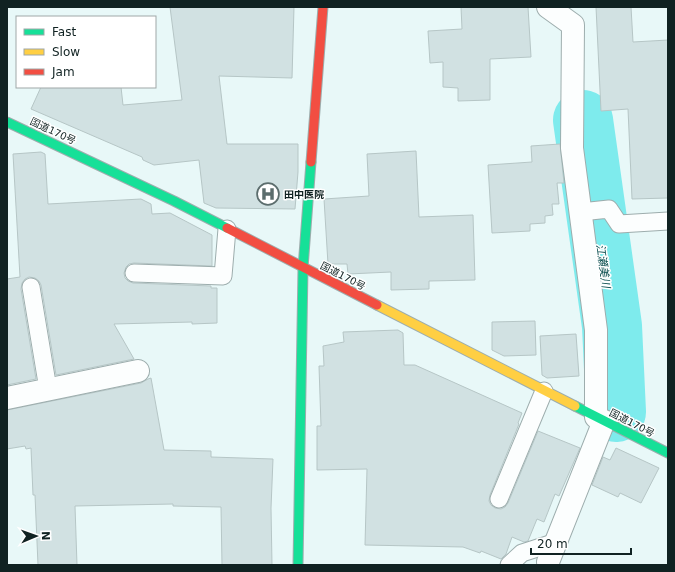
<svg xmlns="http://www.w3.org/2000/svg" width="675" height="572" viewBox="0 0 675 572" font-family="'DejaVu Sans','Noto Sans JP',sans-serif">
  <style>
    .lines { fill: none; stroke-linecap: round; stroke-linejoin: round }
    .river { stroke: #7eebed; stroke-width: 60 }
    .building { fill: #d1e1e2; stroke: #b6c6c6 }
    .lane-casing { stroke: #9dadad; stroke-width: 19 }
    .street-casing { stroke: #9dadad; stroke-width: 24 }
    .fast-casing { stroke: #9dadad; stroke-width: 11 }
    .slow-casing { stroke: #9dadad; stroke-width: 11 }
    .jam-casing { stroke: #9dadad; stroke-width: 11 }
    .lane { stroke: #fcfefe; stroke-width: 17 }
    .street { stroke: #fcfefe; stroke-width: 22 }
    .fast { stroke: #16e098; stroke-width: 9 }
    .slow { stroke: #ffcf43; stroke-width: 9 }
    .jam { stroke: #f24e42; stroke-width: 9 }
    .labels { text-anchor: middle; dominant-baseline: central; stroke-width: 3; stroke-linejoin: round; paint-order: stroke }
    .street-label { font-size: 10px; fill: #102222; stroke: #fff }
    .poi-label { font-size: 10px; font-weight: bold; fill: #102222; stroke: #fff; text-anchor: start }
    .water-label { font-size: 11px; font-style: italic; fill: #094d4e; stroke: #fff }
  </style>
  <rect width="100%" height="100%" fill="#e8f8f8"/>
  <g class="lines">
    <path class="river" d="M583,120L612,326L616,412"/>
  </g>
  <path class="building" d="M170,7H294L292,78L219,76L227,144H298V172L295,209L216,208L204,203L199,160L154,165L143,160L142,157L31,109L41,87H121L123,105L182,100Z
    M461,7H528L531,57L490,59V100L458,101V88L443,87V62L430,63L428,31L462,29Z
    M596,7H631L633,42L668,40V198L632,199L628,109L601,111Z
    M560,144L564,183H557L559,204H552L553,215L545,216V223L530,224V231L492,233L488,165L532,162L531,146Z
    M416,151L419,217L473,215L475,280L429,281V289L391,290V272L348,274L347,264H328L324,199L369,196L367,154Z
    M41,152L45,154L48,204L141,199L151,204L152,214L170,213L212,235V266L134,263L129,264L126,267L124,273L125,278L128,281L133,283L211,286V288H217V323L192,324V322L114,324L134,359L56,375L41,285L39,281L35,278L29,277L25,279L22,283L21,289L36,379L7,385V279L20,277L13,154Z
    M535,321L536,355L504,356L492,350V322Z
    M398,330L403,333L404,365H415L522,413L518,423L519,424L490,495L489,501L491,505L495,508L501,509L505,507L508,503L538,431L580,448L559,496L555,494L544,522L537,519L528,541L524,542L512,537L506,554L501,559L481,551L480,553L463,547L365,545L367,469L317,470V426H321L319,366H324L323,346L344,342L343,332Z
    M576,334L579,376L547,378L542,375L540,336Z
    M151,378L164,450L211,451V457L273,459L271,508L272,565H222L221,507L173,506V504L75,506L77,565H38L35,495H33L31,448L26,449L25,446L7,449V410L141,383L148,379Z
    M616,448L659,468L641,503L620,493L618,497L592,485L603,457L610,460Z"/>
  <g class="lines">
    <g class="lane-casing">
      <path id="lane" d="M581,212L609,209L619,224L668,221
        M134,273L223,276L227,229
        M31,287L48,389
        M499,499L544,391
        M509,565L522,553L556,542"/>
    </g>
    <g class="street-casing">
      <path id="street" d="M548,7L573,25L572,148L596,330V417
        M7,398L138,371
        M548,562L604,421"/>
    </g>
    <g class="fast-casing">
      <path id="fast" d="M7,122L174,201L227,228
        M575,406L668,453
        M298,565L303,268L311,162"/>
    </g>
    <g class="slow-casing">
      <path id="slow" d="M377,305L575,406"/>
    </g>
    <g class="jam-casing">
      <path id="jam" d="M311,162L323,7
        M227,228L377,305"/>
    </g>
    <use href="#lane" class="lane"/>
    <use href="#street" class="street"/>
    <use href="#fast" class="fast"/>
    <use href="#slow" class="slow"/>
    <use href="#jam" class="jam"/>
  </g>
  <defs>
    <g id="hospital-ring" transform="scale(1.15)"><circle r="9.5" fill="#fff" stroke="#5c6d6d" stroke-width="1.5"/><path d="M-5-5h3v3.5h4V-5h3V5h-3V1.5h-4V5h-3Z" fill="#5c6d6d"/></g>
  </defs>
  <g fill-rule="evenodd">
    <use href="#hospital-ring" x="268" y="194"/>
  </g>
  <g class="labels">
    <g class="street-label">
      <text transform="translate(53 131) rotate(25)">国道170号</text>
      <text transform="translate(343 276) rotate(27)">国道170号</text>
      <text transform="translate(632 423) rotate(27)">国道170号</text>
    </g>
    <g class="poi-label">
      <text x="284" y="194">田中医院</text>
    </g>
    <g class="water-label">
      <text transform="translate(603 266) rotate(82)">江瀬美川</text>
    </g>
  </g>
  <rect width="675" height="572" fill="none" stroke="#102222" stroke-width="16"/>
  <rect x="16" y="16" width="140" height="72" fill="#ffffff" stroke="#9fa7a7"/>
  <rect x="24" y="29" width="20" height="6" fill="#16e098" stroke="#9fa7a7"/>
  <text x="52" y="36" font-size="12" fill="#102222">Fast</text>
  <rect x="24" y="49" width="20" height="6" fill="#ffcf43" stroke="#9fa7a7"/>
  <text x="52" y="56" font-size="12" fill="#102222">Slow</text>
  <rect x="24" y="69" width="20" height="6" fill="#f24e42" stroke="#9fa7a7"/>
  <text x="52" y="76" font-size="12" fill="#102222">Jam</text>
  <g transform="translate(36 536) rotate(88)" stroke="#ffffff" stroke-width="3" paint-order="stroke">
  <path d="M0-3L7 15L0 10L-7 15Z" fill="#102222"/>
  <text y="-6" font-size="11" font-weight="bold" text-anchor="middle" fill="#102222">N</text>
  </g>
  <path d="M531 548v6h100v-6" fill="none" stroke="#102222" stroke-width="2"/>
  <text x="537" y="548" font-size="12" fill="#102222" stroke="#ffffff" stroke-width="3" paint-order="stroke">20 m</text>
</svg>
